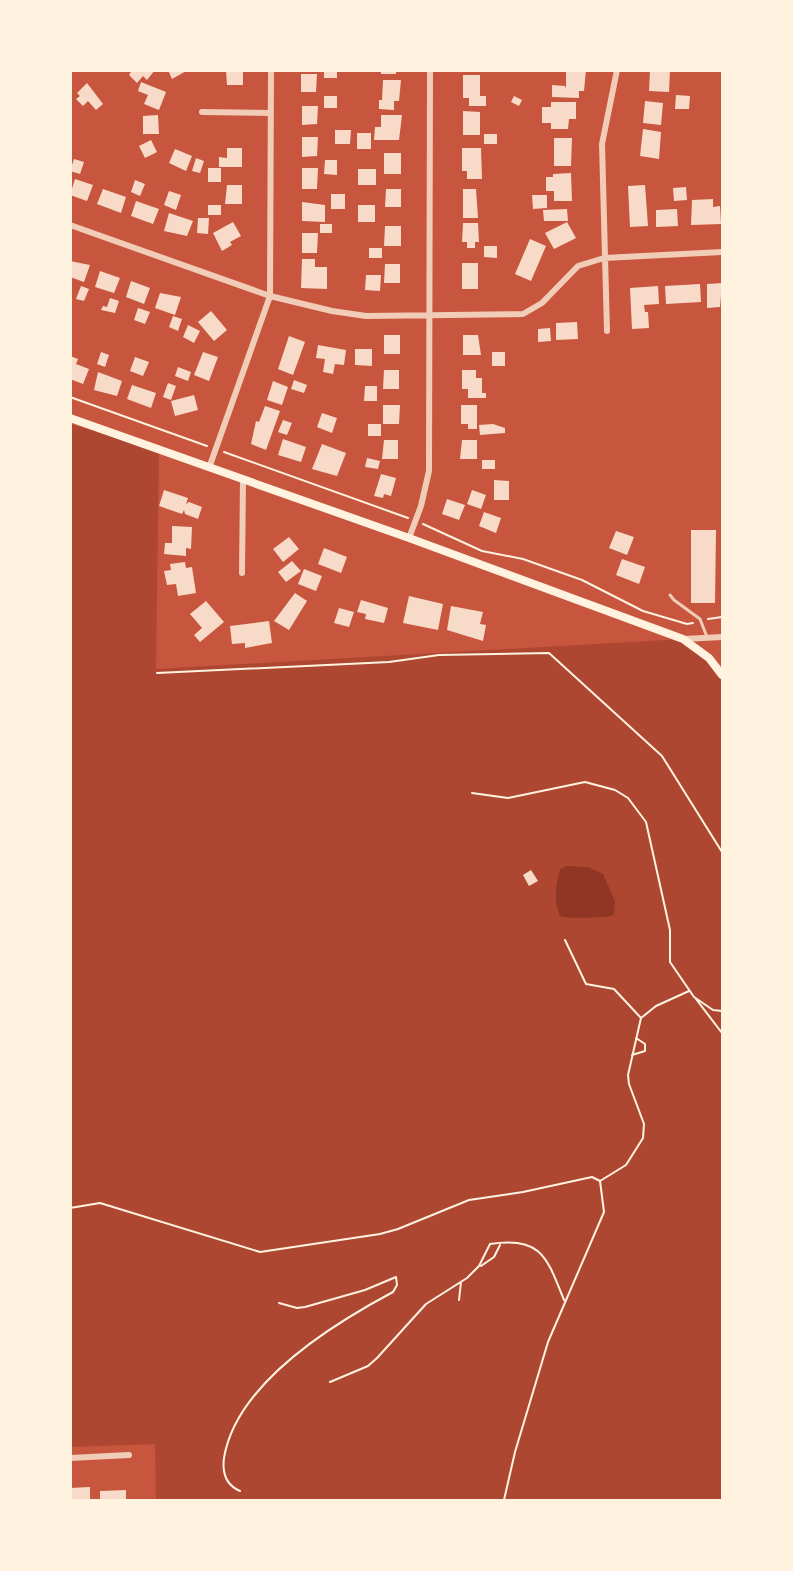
<svg xmlns="http://www.w3.org/2000/svg" width="793" height="1571" viewBox="0 0 793 1571" font-family="'Sofia Sans Condensed',sans-serif">
  <style>
    .green { fill: #ae4732 }
    .water { fill: #8f3625 }
    .building { fill: #f7dbc8 }
    .lines { fill: none; stroke-linecap: round; stroke-linejoin: round }
    .path { stroke: #fff3e0; stroke-width: 2 }
    .service { stroke: #f1ccb7; stroke-width: 3 }
    .minor { stroke: #f1ccb7; stroke-width: 6 }
    .secondary { stroke: #fff3e0; stroke-width: 8 }
  </style>
  <rect width="100%" height="100%" fill="#c8553d"/>
  <path class="green" d="M70,424L159,450L156,669L683,639L722,675V1500H156L155,1444L71,1447Z"/>
  <path class="water" d="M567,866L588,867L603,874L615,901L614,915C608,918 566,919 560,916C553,900 556,885 560,869Z"/>
  <path class="building" d="M132,70H155L147,80L143,76L137,83L129,75Z
    M168,70H188L172,79Z
    M226,70H243V85H227Z
    M324,70H337V78H324Z
    M381,70H396V74H381Z
    M566,70H586L584,91H579V98L552,97V85L565,86L566,88Z
    M650,70H670L669,92L649,91Z
    M301,74H317L316,92H301Z
    M463,75H480V96H486V106H469V98H463Z
    M383,80H401L399,101H394V110L379,109V100H382Z
    M141,82L166,92L159,110L144,104L148,95L138,91Z
    M87,83L103,104L96,110L88,101L83,106L76,99L80,96L77,93Z
    M676,95L690,96L689,109H675Z
    M324,96H337V108H324Z
    M514,96L522,100L519,106L511,102Z
    M645,101L663,103L661,125L643,123Z
    M551,102H576V119H569L568,129H551V123H542V107H551Z
    M302,106H318L317,124L302,125Z
    M463,111L480,112V135H463Z
    M158,115L159,134H143V116Z
    M381,115H402L399,140H374L375,127H381Z
    M643,129L661,132L659,159L640,156Z
    M335,130H351L350,144H335Z
    M357,133H371V149H357Z
    M484,134H497V144H484Z
    M302,137H318L317,156L302,157Z
    M554,138H572L571,166H554Z
    M151,140L157,152L145,158L139,146Z
    M227,148H242V167H219V157L227,158Z
    M462,148H481L482,179H467V171H462Z
    M175,149L192,156L186,171L169,163Z
    M384,153H401V174H384Z
    M196,158L204,161L200,173L192,171Z
    M74,159L84,162L80,174L70,171Z
    M325,160H337V175L324,174Z
    M208,168H221V182H208Z
    M302,168H318L317,189H302Z
    M358,169H376V185H358Z
    M571,173L572,201H554V191H546V177H553V174Z
    M75,179L93,185L87,201L70,195Z
    M135,180L145,184L140,196L131,192Z
    M227,185H242V204H225Z
    M645,185L648,226L630,227L628,186Z
    M686,187L687,200L674,201L673,188Z
    M103,189L126,197L121,213L97,204Z
    M386,189H401V207H385Z
    M463,189H476L478,218H463Z
    M169,191L181,195L176,210L164,205Z
    M331,194H345V209H331Z
    M532,195H547V208L533,209Z
    M713,199V207L720,206L721,224L691,225L692,200Z
    M136,201L159,209L153,224L131,216Z
    M302,202L325,205V222L302,221Z
    M208,205H221V215H208Z
    M358,205H375V222H358Z
    M567,209L568,221H544L543,210Z
    M677,209L678,226L656,227V210Z
    M169,213L193,221L187,236L164,231Z
    M198,218H209L208,234L197,233Z
    M233,222L241,236L230,242L232,245L222,251L213,233Z
    M567,222L576,238L554,249L545,233Z
    M463,223H478L479,242H475V248H467V242H462Z
    M320,224H332V233H320Z
    M385,226H401V246H384Z
    M302,233H318L317,253H302Z
    M530,239L546,246L531,281L515,274Z
    M484,246H497V258L484,257Z
    M369,248H382V258H369Z
    M302,259H315V267H327V289L301,288Z
    M70,261L90,265L84,282L70,277Z
    M462,263H478V289H462Z
    M385,264H400V283H384Z
    M100,271L120,278L114,293L95,287Z
    M366,275H381L380,291L365,290Z
    M131,281L150,288L144,304L126,297Z
    M722,283L720,307L707,308V284Z
    M700,284L701,302L666,304L665,286Z
    M81,286L89,289L84,301L76,299Z
    M658,286L659,304L644,305L645,312H648L649,328L632,329L630,288Z
    M160,293L181,297L175,315L155,308Z
    M110,298L119,301L115,313L101,310L103,306L107,307Z
    M138,308L150,312L145,324L134,320Z
    M211,311L227,330L214,341L198,322Z
    M173,316L182,319L178,331L169,327Z
    M577,322L578,339L556,340V323Z
    M188,325L200,331L194,343L183,337Z
    M550,328L551,341L538,342V329Z
    M384,335H400V354H384Z
    M463,335H478L481,355H463Z
    M289,336L305,342L293,375L278,369Z
    M318,345L346,350L344,365L335,364L333,374L323,372L325,359L316,358Z
    M355,349H372V366L355,365Z
    M101,352L109,355L105,367L97,364Z
    M203,352L218,357L209,381L194,375Z
    M492,352H505V366H492Z
    M70,356L78,359L76,364L89,369L83,384L70,379Z
    M135,357L149,362L143,376L130,371Z
    M178,367L191,372L188,381L175,376Z
    M384,370H399V389H383Z
    M462,370H476V378H482V393H486V398H468V389H462Z
    M98,372L122,381L117,396L94,390Z
    M294,380L307,385L304,393L291,389Z
    M273,381L288,387L282,405L267,400Z
    M168,383L176,386L171,400L163,397Z
    M132,385L156,393L151,408L127,399Z
    M365,386H377V401H364Z
    M194,395L198,410L175,416L171,401Z
    M383,405H400L399,424H383Z
    M461,405H477V429H468V424H461Z
    M265,406L280,411L266,450L251,444L256,421L259,422Z
    M322,413L337,418L332,433L317,427Z
    M283,420L292,423L287,435L278,432Z
    M368,424H381V436H368Z
    M493,424L505,428V433L480,435L479,425Z
    M283,439L306,447L301,462L278,455Z
    M384,440H398V459H382Z
    M462,440H477V459H460Z
    M322,444L346,453L337,476L312,469Z
    M367,458L380,461L378,469L365,467Z
    M482,460H495V469H482Z
    M381,474L396,478L391,496L384,494L383,498L374,496Z
    M494,480L509,481V500H494Z
    M164,490L188,498L186,504L189,502L202,507L198,519L185,514L184,510L182,514L159,506Z
    M472,490L486,495L481,509L467,504Z
    M447,499L465,505L459,520L442,514Z
    M484,512L501,518L496,533L479,526Z
    M172,526L192,527L191,549L186,548V556L164,554L165,543H172Z
    M691,530H716L715,603H691Z
    M616,531L634,537L627,555L609,548Z
    M289,537L299,549L283,562L273,549Z
    M324,548L347,557L341,573L318,564Z
    M622,559L645,567L639,584L616,575Z
    M292,561L301,571L286,582L278,572Z
    M185,562L186,568L192,567L196,593L178,596L176,584L167,585L164,571L171,570L170,564Z
    M304,569L322,576L316,591L298,584Z
    M295,593L307,601L289,630L274,621Z
    M409,596L443,604L438,630L403,623Z
    M361,600L388,608L384,623L365,619L366,614L357,612Z
    M206,601L224,622L200,642L194,635L202,628L190,614Z
    M451,606L483,612L480,624L486,625L483,641L447,630Z
    M339,608L354,612L349,627L334,623Z
    M269,621L272,643L245,648V643L232,644L230,626Z
    M531,870L538,881L529,886L523,875Z
    M90,1487V1500H70V1488Z
    M126,1490V1500H100V1491Z"/>
  <g class="lines">
    <path class="path" d="M70,397L207,446
      M224,452L408,518
      M423,524L482,551L523,559L582,580L643,611L687,624L693,623
      M708,619L722,617
      M157,673L389,662L439,655L549,653L662,756L722,852
      M472,793L508,798L585,782L615,790L628,798L646,822L670,930V962L694,997L713,1010L722,1011
      M565,940L586,984L614,989L641,1018
      M696,999L722,1033
      M632,1055L645,1051V1044L636,1038
      M70,1208L100,1203L260,1252L380,1234L398,1229L469,1200L523,1192L592,1177L600,1181
      M481,1266L494,1257L500,1245
      M459,1300L461,1282
      M330,1382L368,1366L377,1358L426,1304L467,1278L479,1266L490,1244C542,1236 547,1258 564,1300
      M240,1491C226,1485 222,1473 224,1458C236,1384 333,1324 393,1292L397,1285L396,1277L365,1290L305,1307L297,1308L279,1303
      M504,1500L515,1452L548,1342L604,1212L600,1181L626,1165L643,1138L644,1124L629,1084L628,1075L641,1018L656,1006L689,991"/>
    <path class="service" d="M670,595L674,600L700,619L707,637"/>
    <path class="minor" d="M202,112L270,113
      M70,225L270,296L332,311L366,316L523,314L542,303L578,266L604,258L722,252
      M607,331L602,144L617,70
      M209,468L270,296L271,70
      M409,538L421,506L429,471L430,70
      M242,573L243,481
      M684,639L722,637
      M70,1458L129,1455"/>
    <path class="secondary" d="M70,418L409,538L683,639L709,658L722,675"/>
  </g>
  <rect width="793" height="1571" fill="none" stroke="#fff3e0" stroke-width="144"/>
</svg>
